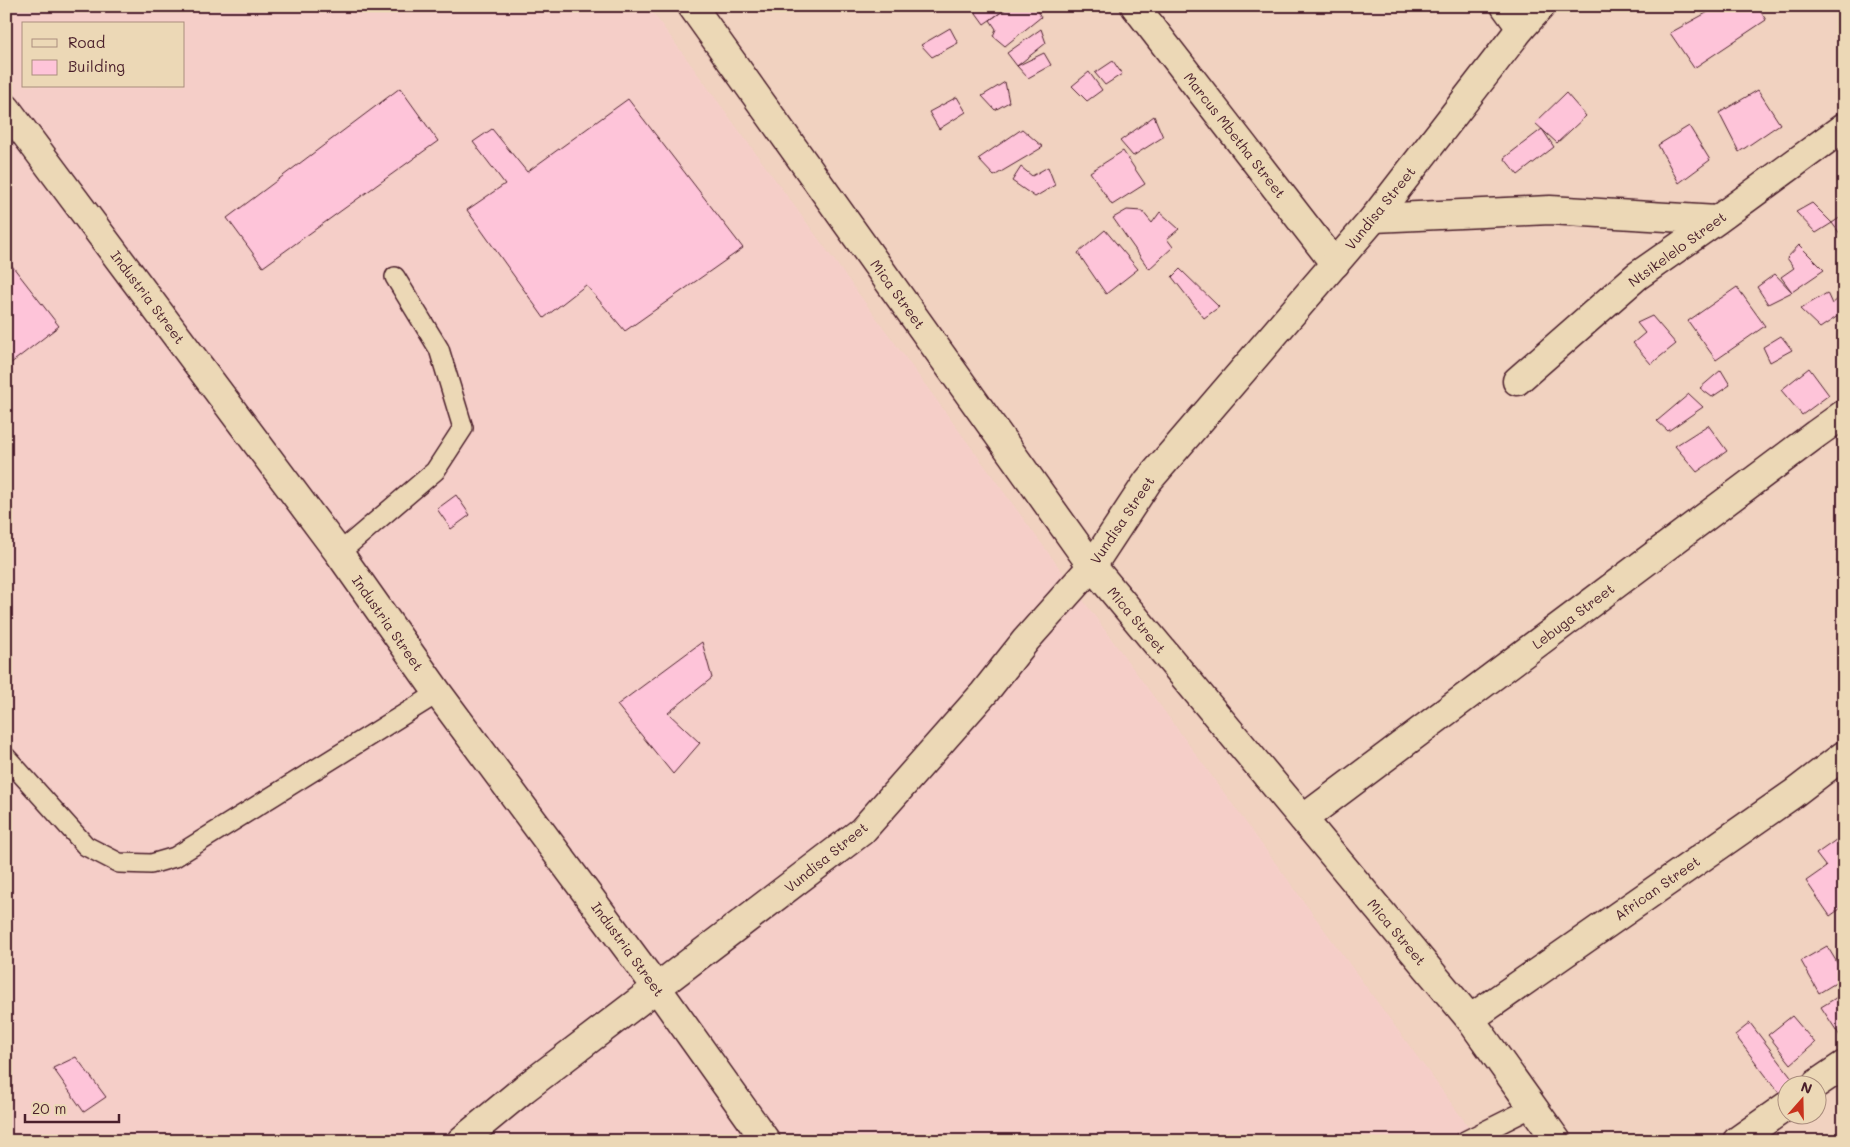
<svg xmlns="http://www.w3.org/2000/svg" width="1850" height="1147" viewBox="0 0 1850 1147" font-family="Mali,sans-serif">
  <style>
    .built { fill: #f5cec8; fill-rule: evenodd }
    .building { fill: #fec4d9; stroke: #4a1f2b }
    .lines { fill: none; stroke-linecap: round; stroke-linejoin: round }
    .lane-casing { stroke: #4a1f2b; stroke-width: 22 }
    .street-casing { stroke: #4a1f2b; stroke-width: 31 }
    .secondary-casing { stroke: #4a1f2b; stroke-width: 31 }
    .lane { stroke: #ecd8b6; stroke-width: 19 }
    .street { stroke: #ecd8b6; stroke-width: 28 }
    .secondary { stroke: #ecd8b6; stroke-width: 28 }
    .labels { text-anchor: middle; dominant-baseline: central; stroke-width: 4; stroke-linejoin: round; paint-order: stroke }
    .street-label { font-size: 14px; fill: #4a1f2b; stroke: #ecd8b6 }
  </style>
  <rect width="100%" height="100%" fill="#f1d2c0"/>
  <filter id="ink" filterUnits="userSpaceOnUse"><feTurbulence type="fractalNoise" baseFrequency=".02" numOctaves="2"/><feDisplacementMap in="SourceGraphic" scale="10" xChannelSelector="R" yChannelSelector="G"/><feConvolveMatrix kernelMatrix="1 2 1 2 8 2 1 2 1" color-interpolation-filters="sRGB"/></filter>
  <g filter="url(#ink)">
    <path class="built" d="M6,6H648L1479,1141H6ZM24,24H184V86H24Z"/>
    <path class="building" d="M971,6H1010L984,24Z
      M1010,6H1034L1041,17L1005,46L993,36L996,29L990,20Z
      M1719,6H1757L1766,20L1694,68L1670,33Z
      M950,28L958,43L932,57L921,45Z
      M1041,29L1046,43L1017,66L1007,53Z
      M1044,53L1051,65L1028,78L1017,66Z
      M1113,61L1122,74L1105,85L1095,73Z
      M1089,72L1102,90L1087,101L1072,86Z
      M1005,82L1009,102L995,110L982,96Z
      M400,88L438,141L263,267L227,218Z
      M1758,90L1780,124L1739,152L1719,113Z
      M1566,93L1586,116L1557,143L1535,123Z
      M957,97L966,112L939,129L929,112Z
      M628,99L743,248L625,331L586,285L544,318L467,210L505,184L473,142L492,129L527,172Z
      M1154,116L1163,137L1133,156L1120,141Z
      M1689,126L1710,160L1679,183L1658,145Z
      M1022,129L1043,147L994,176L978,159Z
      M1542,129L1554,147L1518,175L1504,158Z
      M1123,151L1145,184L1112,205L1090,172Z
      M1021,167L1032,176L1048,167L1055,185L1035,197L1012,181Z
      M1812,203L1832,223L1816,233L1796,212Z
      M1127,210L1142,211L1152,223L1160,212L1179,229L1167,239L1173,247L1149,269L1113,218Z
      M1844,215V239L1832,223Z
      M1105,230L1138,269L1106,294L1078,253Z
      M1799,245L1824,270L1792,292L1781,277L1794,268L1787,258Z
      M6,258L59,326L6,367Z
      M1180,269L1219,307L1204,318L1172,277Z
      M1775,274L1792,292L1768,304L1757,287Z
      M1737,287L1765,326L1716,360L1688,321Z
      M1827,293L1832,304L1844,294V312L1820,328L1800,309Z
      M1652,316L1676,344L1651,364L1633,343L1645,333L1637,323Z
      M1781,336L1792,350L1770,362L1763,347Z
      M1809,368L1829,395L1802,415L1781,390Z
      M1721,370L1730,385L1712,397L1700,388Z
      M1689,394L1703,407L1668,431L1657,421Z
      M1708,425L1727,451L1697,472L1675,446Z
      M456,495L470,515L451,529L437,509Z
      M702,642L712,678L668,713L700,743L673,774L617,705Z
      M1843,835L1844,906L1830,916L1806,881L1826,867L1816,854Z
      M1827,946L1844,974V978L1819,993L1801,961Z
      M1844,993V1038L1842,1039L1821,1007Z
      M1792,1016L1815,1043L1791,1064L1768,1035Z
      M1750,1023L1793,1079L1790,1084H1788V1088L1782,1097L1735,1035Z
      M76,1057L106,1097L84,1112L53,1068Z"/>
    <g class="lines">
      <g class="lane-casing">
        <path id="lane" d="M339,553L435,471L463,428L439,349L395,277
          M6,757L86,846L119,863L151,864L175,857L438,693
          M1465,1141L1533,1107"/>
      </g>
      <g class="street-casing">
        <path id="street" d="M692,6L1092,566L1470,1019L1557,1141
          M1135,6L1335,264
          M1505,6L1521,28
          M6,108L339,553L438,693L657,988L766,1141
          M1374,218L1550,210L1717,220
          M1517,381L1637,276L1717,220L1844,127
          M1303,819L1816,434L1844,414
          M1470,1019L1793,794L1844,755
          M1816,1084L1844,1065
          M1737,1141L1788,1105"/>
      </g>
      <g class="secondary-casing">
        <path id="secondary" d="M461,1141L524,1089L862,831L984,693L1026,640L1092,566L1148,481L1374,218L1521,28L1541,6"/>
      </g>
      <use href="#lane" class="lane"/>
      <use href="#street" class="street"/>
      <use href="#secondary" class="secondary"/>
    </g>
  </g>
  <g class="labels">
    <g class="street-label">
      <text transform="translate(1235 135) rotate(52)">Marcus Mbetha Street</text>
      <text transform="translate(1380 208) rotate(-51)">Vundisa Street</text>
      <text transform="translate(1677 249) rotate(-36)">Ntsikelelo Street</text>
      <text transform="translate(898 294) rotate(54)">Mica Street</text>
      <text transform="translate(148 297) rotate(53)">Industria Street</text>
      <text transform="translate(1122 520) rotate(-56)">Vundisa Street</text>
      <text transform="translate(1573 616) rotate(-37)">Lebuga Street</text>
      <text transform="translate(1137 620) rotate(50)">Mica Street</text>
      <text transform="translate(388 623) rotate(55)">Industria Street</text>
      <text transform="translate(826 857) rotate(-39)">Vundisa Street</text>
      <text transform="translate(1657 888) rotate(-35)">African Street</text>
      <text transform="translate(1397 932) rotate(50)">Mica Street</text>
      <text transform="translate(628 949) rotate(54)">Industria Street</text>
    </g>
  </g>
  <rect width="1850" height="1147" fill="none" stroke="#ecd8b6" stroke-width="25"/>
  <rect x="12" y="12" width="1825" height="1122" fill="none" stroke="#4a1f2b" stroke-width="2" filter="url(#ink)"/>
  <rect x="22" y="22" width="162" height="65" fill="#ecd8b6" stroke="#ab8e7e"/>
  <rect x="32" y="39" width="25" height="8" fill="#ecd8b6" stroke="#ab8e7e"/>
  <text x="68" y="48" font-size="15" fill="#4a1f2b">Road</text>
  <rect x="32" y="60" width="25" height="15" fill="#fec4d9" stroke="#ab8e7e"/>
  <text x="68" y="72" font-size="15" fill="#4a1f2b">Building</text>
  <g transform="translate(1802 1100) rotate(20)"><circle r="24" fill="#ecd8b6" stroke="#ab8e7e"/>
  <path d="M0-4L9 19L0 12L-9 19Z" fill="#c8321e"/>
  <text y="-8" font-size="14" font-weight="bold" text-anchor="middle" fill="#4a1f2b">N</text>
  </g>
  <path d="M25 1114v8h94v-8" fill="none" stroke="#4a1f2b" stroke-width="2.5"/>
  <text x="32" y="1114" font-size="15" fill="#4a1f2b" stroke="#ecd8b6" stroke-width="4" paint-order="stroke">20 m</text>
</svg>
